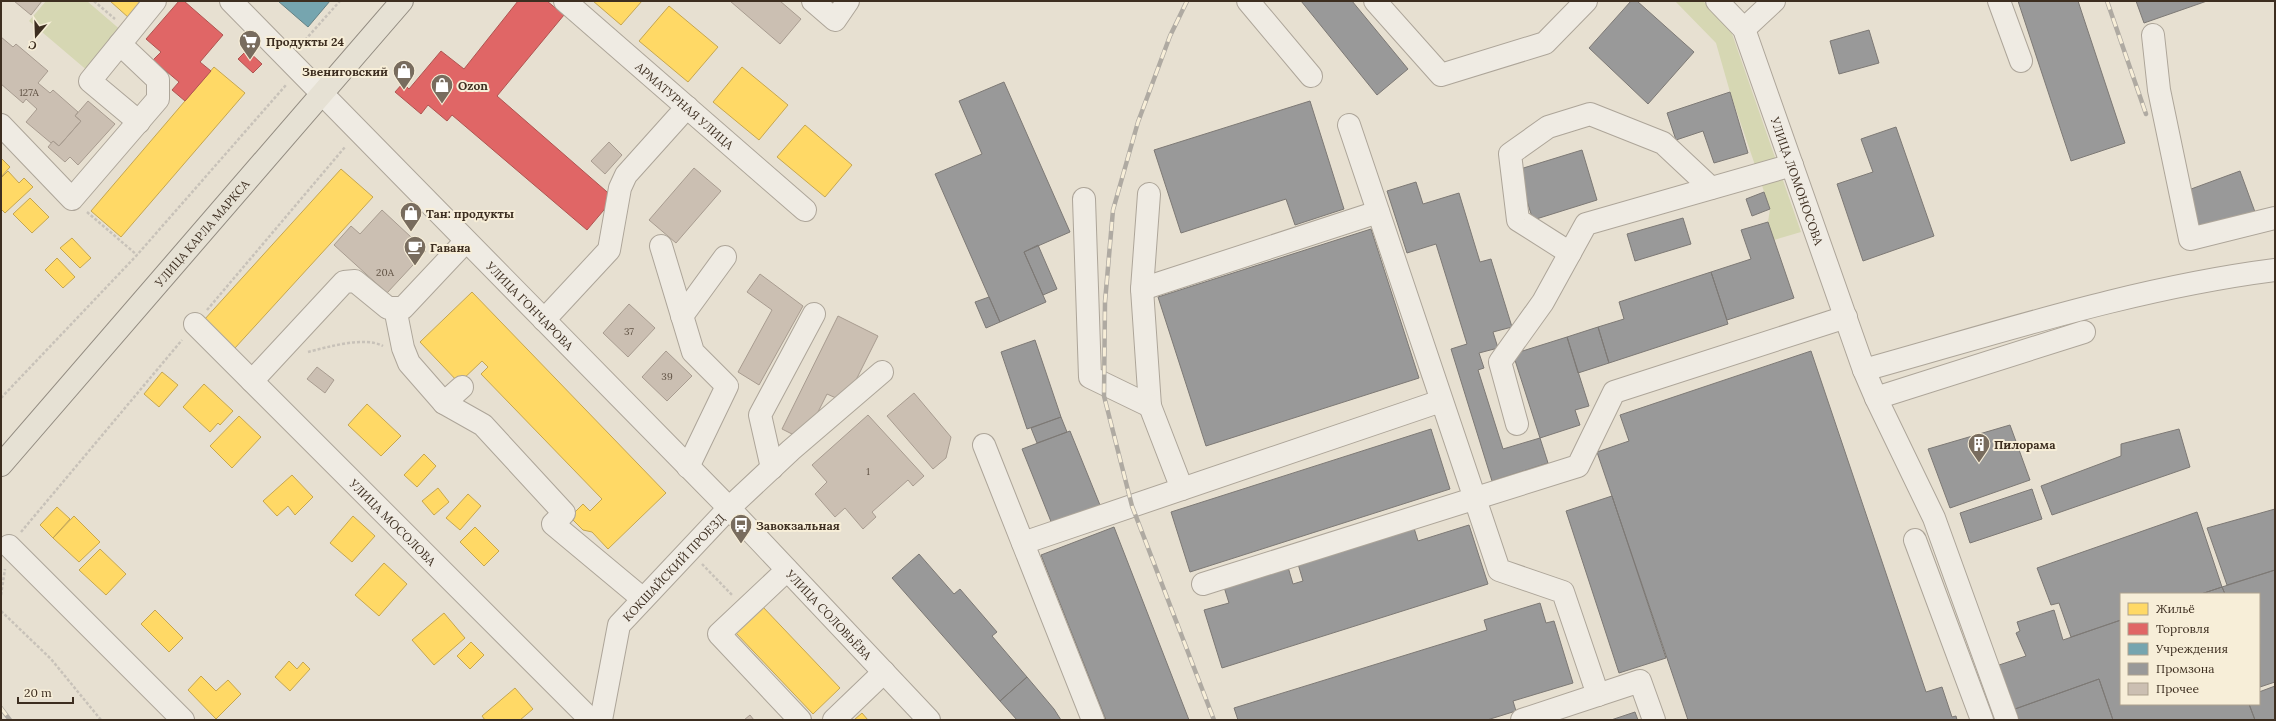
<svg xmlns="http://www.w3.org/2000/svg" width="2276" height="721" viewBox="0 0 2276 721" font-family="Lora,serif">
  <style>
    .green { fill: #d6d7b3 }
    .homes { fill: #ffd966; stroke: #c5a651 }
    .shops { fill: #e06666; stroke: #af5551 }
    .public { fill: #76a5af; stroke: #658184 }
    .industry { fill: #999; stroke: #7d7975 }
    .building { fill: #cbbfb2; stroke: #a89c90 }
    .lines { fill: none; stroke-linecap: round; stroke-linejoin: round }
    .minor-casing { stroke: #ada599; stroke-width: 24 }
    .major-casing { stroke: #928b80; stroke-width: 24 }
    .path { stroke: #c8c2b9; stroke-width: 2.5; stroke-dasharray: 3 2; stroke-linecap: butt }
    .minor { stroke: #efebe3; stroke-width: 22 }
    .major { stroke: #e6e1d4; stroke-width: 22 }
    .rail-casing { stroke: #afaaa2; stroke-width: 4.5 }
    .rail { stroke: #f7eed8; stroke-width: 3; stroke-dasharray: 9; stroke-linecap: butt }
    .labels { text-anchor: middle; dominant-baseline: central; stroke-width: 4; stroke-linejoin: round; paint-order: stroke }
    .number-label { font-size: 10px; fill: #605244 }
    .poi-label { font-size: 12px; font-weight: bold; fill: #3d2e20; stroke: #f7eed8; text-anchor: start }
    .street-label { font-size: 12px; fill: #3d2e20; stroke: #f7eed8 }
  </style>
  <rect width="100%" height="100%" fill="#e7e0d1"/>
  <path class="green" d="M46,1H87L123,32L89,72L29,21Z
    M1675,1H1703L1730,28L1801,232L1774,240L1768,222L1770,209L1730,92L1716,43Z"/>
  <path class="homes" d="M110,1H143L129,18Z
    M593,1H642L621,25Z
    M669,6L718,47L688,82L639,41Z
    M214,67L245,93L121,237L91,211Z
    M742,67L788,105L759,140L713,102Z
    M805,125L852,165L825,197L777,157Z
    M1,158L10,167L1,177Z
    M341,169L373,197L235,348L204,320Z
    M8,171L19,183L24,178L33,187L5,213L1,209V178Z
    M30,198L49,217L32,233L13,214Z
    M72,238L91,258L80,268L60,248Z
    M57,258L75,277L63,288L45,270Z
    M472,292L666,493L608,549L592,532L583,530L570,517L583,504L590,511L602,499L481,374L488,367L482,361L459,383L420,342Z
    M162,372L178,385L159,407L144,394Z
    M204,384L233,411L220,425L218,423L210,432L183,407Z
    M367,404L401,436L381,456L348,425Z
    M239,416L261,437L232,468L210,446Z
    M424,454L436,466L417,487L404,475Z
    M292,475L313,497L295,515L288,506L277,516L263,501Z
    M438,488L449,502L434,515L422,501Z
    M468,494L481,506L460,530L446,518Z
    M57,507L70,519L53,538L40,525Z
    M74,516L100,542L79,562L53,538Z
    M353,516L375,536L352,562L330,543Z
    M475,527L499,551L484,566L460,542Z
    M100,549L126,574L106,595L79,570Z
    M384,563L407,584L379,616L355,595Z
    M762,606L840,688L813,714L735,632Z
    M155,610L183,638L169,652L141,624Z
    M444,613L465,638L434,665L412,640Z
    M471,642L484,655L470,669L457,656Z
    M289,661L297,669L303,662L310,669L290,691L275,677Z
    M201,676L216,691L228,680L241,694L216,719L188,690Z
    M515,688L533,709L520,720H485L482,716Z
    M862,713L868,720H854Z"/>
  <path class="shops" d="M179,1H184L223,35L200,62L211,71L185,101L172,90L179,82L153,60L161,52L146,39Z
    M518,1H547L564,15L497,96L614,198L587,230L452,115L447,121L428,105L421,114L395,92L403,83L409,89L441,51L464,69Z
    M247,50L262,64L253,73L238,59Z"/>
  <path class="public" d="M278,1H330L308,27Z"/>
  <path class="industry" d="M1301,1H1352L1408,69L1377,95Z
    M1631,1H1637L1694,52L1648,104L1589,48Z
    M2018,1H2078L2125,143L2071,161Z
    M2136,1H2207L2144,23Z
    M1869,30L1879,63L1839,74L1830,41Z
    M1004,82L1070,232L1024,252L1046,302L1000,322L935,174L982,154L959,101Z
    M1730,92L1748,153L1714,163L1703,131L1676,140L1667,113Z
    M1310,101L1344,209L1295,225L1286,199L1181,233L1154,150Z
    M1896,127L1934,236L1863,261L1837,184L1873,172L1861,139Z
    M1582,150L1597,200L1533,220L1517,170Z
    M2240,171L2255,212L2197,233L2183,192Z
    M1416,182L1423,204L1459,193L1480,262L1491,259L1512,327L1493,332L1498,348L1479,353L1484,368L1478,370L1503,449L1540,438L1548,463L1492,481L1451,349L1467,344L1436,244L1407,253L1387,191Z
    M1764,192L1770,209L1752,216L1746,199Z
    M1683,218L1691,244L1635,261L1627,234Z
    M1768,222L1794,298L1727,320L1711,272L1751,259L1741,230Z
    M1371,229L1419,378L1206,446L1158,297Z
    M1038,245L1057,289L1043,295L1024,252Z
    M1711,272L1728,324L1609,363L1598,327L1624,319L1619,302Z
    M989,297L1000,322L986,328L975,302Z
    M1598,327L1609,363L1578,373L1567,337Z
    M1567,337L1589,406L1575,410L1580,425L1540,438L1513,354Z
    M1035,340L1061,417L1027,429L1001,352Z
    M1811,351L1926,692L1942,687L1952,717L1956,716L1957,720H1688L1597,452L1629,441L1620,415Z
    M1061,417L1067,432L1037,443L1031,428Z
    M2010,425L2030,480L1950,508L1928,449Z
    M1431,429L1450,489L1190,572L1171,512Z
    M2179,429L2190,467L2052,515L2041,486L2121,456V444Z
    M1070,431L1102,510L1054,529L1022,449Z
    M2032,489L2042,519L1970,543L1960,513Z
    M1612,496L1666,658L1619,673L1566,511Z
    M2275,509V570L2227,585L2207,528Z
    M2197,512L2222,587L2201,594H2121V620L2071,637L2059,603L2051,605L2037,568Z
    M1469,525L1488,584L1222,668L1204,610L1229,603L1224,587L1288,567L1293,584L1303,581L1298,564L1414,528L1418,541Z
    M1114,527L1189,720H1106L1041,555Z
    M919,554L954,594L960,589L997,632L992,636L1027,677L1000,701L892,578Z
    M2275,570V682L2260,687L2259,594H2225L2222,587Z
    M2222,587L2225,594H2201Z
    M1540,603L1546,623L1554,621L1573,683L1513,701L1516,711L1487,720H1238L1234,708L1487,630L1484,620Z
    M2054,610L2063,640L2121,620V704H2249L2255,720H2113L2099,679L2015,709L1999,665L2026,656L2016,633L2020,631L2017,622Z
    M1027,677L1054,709L1061,720H1017L1000,701Z
    M2099,679L2113,720H2019L2015,709Z
    M2275,686V720H2255L2249,704H2259V692Z
    M1635,712L1638,720H1611Z"/>
  <path class="building" d="M14,1H42L31,15Z
    M730,1H780L801,19L780,44Z
    M1,37L13,47L16,44L48,71L38,83L50,93L53,90L78,112L75,116L81,121L59,146L53,141L51,143L26,122L37,109L26,99L23,103L1,84Z
    M88,101L115,124L78,165L70,157L65,162L48,147L53,141L59,146L81,121L75,116Z
    M609,142L622,155L605,174L591,161Z
    M694,168L721,191L676,243L649,220Z
    M382,210L426,251L387,293L334,245L351,226L360,234Z
    M760,274L803,306L759,385L738,372L772,310L747,292Z
    M629,304L655,328L628,357L603,333Z
    M838,316L878,336L845,402L827,394L810,428L798,437L782,429Z
    M666,351L692,376L667,401L642,377Z
    M317,367L334,380L325,393L307,379Z
    M914,393L951,437L946,458L933,469L887,416Z
    M868,415L924,476L913,486L908,480L872,512L876,517L863,529L845,508L835,517L815,494L827,482L812,465Z
    M750,715L754,720H744Z"/>
  <g class="lines">
    <g class="minor-casing">
      <g id="minor">
        <path id="s1" d="M231,1L729,508L929,720"/>
        <path id="s2" d="M565,1L805,210"/>
        <path d="M813,1L835,20L848,1"/>
        <path d="M1248,1L1311,76"/>
        <path d="M1375,1L1441,75L1545,43L1586,1"/>
        <path id="s3" d="M1717,1L1744,29L1864,370L1876,398L1934,518L2007,720"/>
        <path d="M1999,1L2021,61"/>
        <path d="M1744,29L1774,1"/>
        <path d="M2153,35L2159,90L2190,239L2275,218"/>
        <path d="M139,122L90,81L155,1"/>
        <path d="M1,125L72,199L158,99V80L120,44"/>
        <path d="M1349,125L1499,570L1563,592L1598,695"/>
        <path d="M1149,194L1142,289L1150,406L1182,489"/>
        <path d="M1084,199L1090,377L1150,406"/>
        <path d="M661,246L693,352L727,386L688,467"/>
        <path d="M1570,253L1518,220L1510,154L1548,127L1590,114L1663,143L1711,188"/>
        <path d="M1142,289L1378,212"/>
        <path d="M395,308L403,348L409,363L444,403L483,425L564,513L553,524L643,599"/>
        <path d="M682,316L725,257"/>
        <path d="M544,320L609,250L620,188L626,175L687,107"/>
        <path id="s4" d="M195,324L591,720"/>
        <path d="M1864,370C2001,332 2134,288 2275,270"/>
        <path d="M252,381L344,282L355,281L388,308H403L466,241"/>
        <path d="M1876,398L2084,332"/>
        <path d="M444,403L462,387"/>
        <path d="M1517,424L1500,362L1543,302L1586,224L1792,165"/>
        <path d="M984,445L1093,720"/>
        <path d="M772,468L760,415L814,314"/>
        <path d="M1915,540L1982,720"/>
        <path d="M1023,543L1441,401"/>
        <path d="M9,546L183,720"/>
        <path d="M787,570L719,634L800,720"/>
        <path d="M1203,584L1578,466L1614,392L1846,317"/>
        <path id="s5" d="M601,720L619,625L729,508L791,450L882,372"/>
        <path d="M834,720L884,672"/>
        <path d="M1522,720L1640,681L1654,720"/>
      </g>
    </g>
    <g class="major-casing">
      <g id="major">
        <path id="s6" d="M1,465L402,1"/>
      </g>
    </g>
    <path class="path" d="M94,1L115,19
      M305,40L340,1
      M87,212L137,255
      M207,310L345,147
      M308,352C328,347 364,336 383,346
      M1,398L137,255L286,85
      M21,532L182,340
      M702,564L732,595
      M1,595L5,569
      M1,611L51,659L101,720"/>
    <use href="#minor" class="minor"/>
    <use href="#major" class="major"/>
    <g class="rail-casing">
      <path id="rail" d="M1187,1L1170,36L1138,122L1113,210L1105,302L1104,396L1132,506L1214,720
        M2107,1L2146,114
        M1,708L10,720"/>
    </g>
    <use href="#rail" class="rail"/>
  </g>
  <defs>
    <g id="supermarket-pin" transform="scale(1.15)"><path d="M0 17L-7.5 6A9.5 9.5 0 1 1 7.5 6Z" fill="#786c5e" stroke="#f7eed8"/><path d="M-6-5.5h2.5l.6 2H6L4.5 2H-2.5L-4.4-4H-6ZM-1.5 3.2a1.3 1.3 0 1 0 .1 0ZM3 3.2a1.3 1.3 0 1 0 .1 0Z" fill="#fff"/></g>
    <g id="shop-pin" transform="scale(1.15)"><path d="M0 17L-7.5 6A9.5 9.5 0 1 1 7.5 6Z" fill="#786c5e" stroke="#f7eed8"/><path d="M-5-2.5h2.3a2.7 3.5 0 0 1 5.4 0H5L5.5 6h-11ZM-1.5-2.5h3a1.5 2.3 0 0 0-3 0Z" fill="#fff"/></g>
    <g id="cafe-pin" transform="scale(1.15)"><path d="M0 17L-7.5 6A9.5 9.5 0 1 1 7.5 6Z" fill="#786c5e" stroke="#f7eed8"/><path d="M-5.5-4.5H6V0H3Q3 3.5 0 3.5H-2.5Q-5.5 3.5-5.5 0ZM3-3.2v2h1.7v-2ZM-6 4.5H4V6H-6Z" fill="#fff"/></g>
    <g id="building-pin" transform="scale(1.15)"><path d="M0 17L-7.5 6A9.5 9.5 0 1 1 7.5 6Z" fill="#786c5e" stroke="#f7eed8"/><path d="M-4-6H4V6H1V3H-1V6H-4ZM-2.5-4.3h1.7v1.8h-1.7ZM.8-4.3h1.7v1.8H.8ZM-2.5-1h1.7V.8h-1.7ZM.8-1h1.7V.8H.8Z" fill="#fff"/></g>
    <g id="bus-pin" transform="scale(1.15)"><path d="M0 17L-7.5 6A9.5 9.5 0 1 1 7.5 6Z" fill="#786c5e" stroke="#f7eed8"/><path d="M-5-6H5V4H4V6H2V4H-2V6H-4V4H-5ZM-3.5-4V0h7V-4ZM-3.5 1.2v1.5H-2V1.2ZM2 1.2v1.5H3.5V1.2Z" fill="#fff"/></g>
  </defs>
  <g fill-rule="evenodd">
    <use href="#supermarket-pin" x="250" y="41"/>
    <use href="#shop-pin" x="404" y="71"/>
    <use href="#shop-pin" x="442" y="85"/>
    <use href="#shop-pin" x="411" y="213"/>
    <use href="#cafe-pin" x="415" y="247"/>
    <use href="#building-pin" x="1979" y="444"/>
    <use href="#bus-pin" x="741" y="525"/>
  </g>
  <g class="labels">
    <g class="number-label">
      <text x="29" y="92">127А</text>
      <text x="385" y="272">20А</text>
      <text x="629" y="331">37</text>
      <text x="667" y="376">39</text>
      <text x="868" y="471">1</text>
    </g>
    <g class="poi-label">
      <text x="266" y="41">Продукты 24</text>
      <text x="388" y="71" text-anchor="end">Звениговский</text>
      <text x="458" y="85">Ozon</text>
      <text x="426" y="213">Тан: продукты</text>
      <text x="430" y="247">Гавана</text>
      <text x="1994" y="444">Пилорама</text>
      <text x="756" y="525">Завокзальная</text>
    </g>
    <g class="street-label">
      <text stroke="none"><textPath href="#s2" startOffset="159">АРМАТУРНАЯ УЛИЦА</textPath></text>
      <text stroke="none"><textPath href="#s3" startOffset="200">УЛИЦА ЛОМОНОСОВА</textPath></text>
      <text stroke="none"><textPath href="#s6" startOffset="307">УЛИЦА КАРЛА МАРКСА</textPath></text>
      <text stroke="none"><textPath href="#s1" startOffset="427">УЛИЦА ГОНЧАРОВА</textPath></text>
      <text stroke="none"><textPath href="#s4" startOffset="280">УЛИЦА МОСОЛОВА</textPath></text>
      <text stroke="none"><textPath href="#s5" startOffset="176">КОКШАЙСКИЙ ПРОЕЗД</textPath></text>
      <text stroke="none"><textPath href="#s1" startOffset="857">УЛИЦА СОЛОВЬЁВА</textPath></text>
    </g>
  </g>
  <rect width="2276" height="721" fill="none" stroke="#3d2e20" stroke-width="4"/>
  <rect x="2120" y="593" width="140" height="112" fill="#f7eed8" stroke="#ada18e"/>
  <rect x="2128" y="603" width="20" height="12" fill="#ffd966" stroke="#ada18e"/>
  <text x="2156" y="613" font-size="12" fill="#3d2e20">Жильё</text>
  <rect x="2128" y="623" width="20" height="12" fill="#e06666" stroke="#ada18e"/>
  <text x="2156" y="633" font-size="12" fill="#3d2e20">Торговля</text>
  <rect x="2128" y="643" width="20" height="12" fill="#76a5af" stroke="#ada18e"/>
  <text x="2156" y="653" font-size="12" fill="#3d2e20">Учреждения</text>
  <rect x="2128" y="663" width="20" height="12" fill="#999999" stroke="#ada18e"/>
  <text x="2156" y="673" font-size="12" fill="#3d2e20">Промзона</text>
  <rect x="2128" y="683" width="20" height="12" fill="#cbbfb2" stroke="#ada18e"/>
  <text x="2156" y="693" font-size="12" fill="#3d2e20">Прочее</text>
  <g transform="translate(36 36) rotate(199)" stroke="#f7eed8" stroke-width="3" paint-order="stroke">
  <path d="M0-3L7 15L0 10L-7 15Z" fill="#3d2e20"/>
  <text y="-6" font-size="11" font-weight="bold" text-anchor="middle" fill="#3d2e20">С</text>
  </g>
  <path d="M18 697v6h55v-6" fill="none" stroke="#3d2e20" stroke-width="2"/>
  <text x="24" y="697" font-size="12" fill="#3d2e20" stroke="#f7eed8" stroke-width="3" paint-order="stroke">20 m</text>
</svg>
